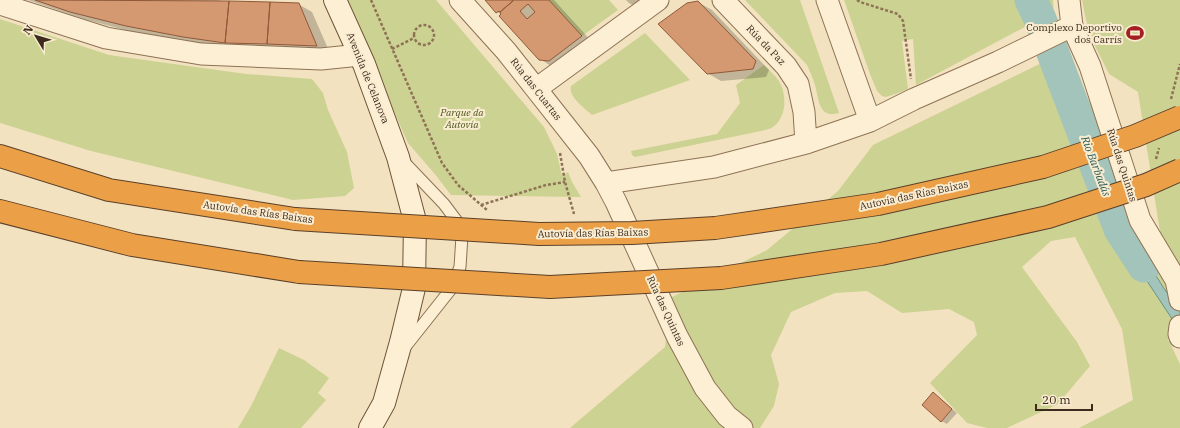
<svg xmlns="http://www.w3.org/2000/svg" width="1180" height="428" viewBox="0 0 1180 428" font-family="'IBM Plex Serif',serif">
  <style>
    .green { fill: #ccd292 }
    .water { fill: #a3c4ba; stroke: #699388 }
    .shadow { fill: #0003 }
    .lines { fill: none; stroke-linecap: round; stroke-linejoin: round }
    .river { stroke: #a3c4ba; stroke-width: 33 }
    .building { fill: #d59971; stroke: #905939; fill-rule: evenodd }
    .lane-casing { stroke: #8e7255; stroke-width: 13 }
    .street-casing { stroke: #8e7255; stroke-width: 23 }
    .secondary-casing { stroke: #6f5339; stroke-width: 24 }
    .highway-casing { stroke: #5b402a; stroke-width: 24 }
    .path { stroke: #8e7255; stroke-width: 2.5; stroke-dasharray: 3 2; stroke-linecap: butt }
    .lane { stroke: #fcefd4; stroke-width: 11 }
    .street { stroke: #fcefd4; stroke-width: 21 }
    .secondary { stroke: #fcefd4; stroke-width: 22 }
    .highway { stroke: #eba047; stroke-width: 22 }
    .highway-bridge-casing { stroke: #5b402a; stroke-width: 24; stroke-linecap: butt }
    .highway-bridge { stroke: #eba047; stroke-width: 22 }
    .labels { text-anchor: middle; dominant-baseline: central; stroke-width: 4; stroke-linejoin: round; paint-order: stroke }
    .poi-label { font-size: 10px; fill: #3c2a1c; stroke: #f9ecd0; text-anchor: end }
    .street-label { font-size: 10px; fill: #3c2a1c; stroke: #f9ecd0 }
    .park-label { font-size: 10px; font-style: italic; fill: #4d5a20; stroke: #f9ecd0 }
    .water-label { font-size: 11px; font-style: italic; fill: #295d59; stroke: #f9ecd0 }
  </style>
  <rect width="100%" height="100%" fill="#f3e2c0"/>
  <path class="green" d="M344,0H436L544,127L557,154L562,176L568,172L572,182L581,197L451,195L434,173L408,143Z
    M545,0H609L618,10L582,36H578Z
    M745,0H800L839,113C818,119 819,99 815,85C813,78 810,72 807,65Z
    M844,0H1024L1036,21L916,85L913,39L902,41L908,89L898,93L886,97L882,96L877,91L870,74Z
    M1037,0H1053C1054,9 1054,13 1045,17Z
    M1082,0H1180V265L1161,238L1138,92L1109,74L1095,46L1086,20Z
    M0,19L109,55L246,74L312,79L323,93L328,110L347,152L354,188L345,196L293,200L91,151L0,123Z
    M645,33L690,80L592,115C585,108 568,97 571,86Z
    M1062,53L1094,110L1128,218L1163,274L1173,303L1168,339L1180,364V428H1079L1133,400L1122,329L1075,237L1051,241L1022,267L1077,342L1090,366L1058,404L1007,428H987L967,423L930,383L977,335L974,322L949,309L902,313L867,291L835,293L791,312L771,355L779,384L774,406L760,428H570L665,347L672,297L767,250L838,191L873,145Z
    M764,65C769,70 775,75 779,81C787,94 787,117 773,127C770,129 765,130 761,131L635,157L632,155L631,151L717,134L740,103L736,85Z
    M279,348L304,360L329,378L318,393L326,400L301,428H238L251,406Z"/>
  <path class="water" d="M1024,0H1037L1045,17L1036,21Z
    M1126,227L1163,287L1180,311V331L1114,231Z"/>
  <path class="shadow" d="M28,0H216L229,2L298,4L312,12L330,53L239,50L140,34L84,19Z
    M486,0H554L594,44L554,68L540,59L502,15L497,12Z
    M626,0H658L643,11L629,3Z
    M698,2L712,10L769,70L766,77L721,81L707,73Z
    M933,393L939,397L957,413L947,424L941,421Z"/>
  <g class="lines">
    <path class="river" d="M1031,0L1040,19L1120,229L1144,266"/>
  </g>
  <path class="building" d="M35,0L229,1L225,43L183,37L126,26L70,12Z
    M485,0H514L500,12L499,11L496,13Z
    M514,0H549L582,36L549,61L539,60L499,16L501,14L500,12ZM528,4L535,12L527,19L520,11Z
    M229,1L270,2L267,44L225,43Z
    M698,1L756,61L753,69L707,74L658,24L687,3Z
    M270,2L299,3L317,46L267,44Z
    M933,392L952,409L941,422L922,405Z"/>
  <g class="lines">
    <g class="lane-casing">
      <path id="lane" d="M403,161L444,204L456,220L462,236L460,267L451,289L405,347"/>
    </g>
    <g class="street-casing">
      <path id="street" d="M460,0L506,51L589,156L606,183L616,202L677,336L705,388L727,416L742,428
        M723,0L786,66L798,84L804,112L806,143
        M827,0L870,121
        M1069,0L1072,26L1090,66L1140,220L1176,280L1180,300
        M0,4L106,38L201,54L321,59L360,55
        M536,89L658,0
        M606,183L714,167L806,143L870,121L914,99L998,62L1072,26
        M1180,326L1179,334L1180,337"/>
    </g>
    <g class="secondary-casing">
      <path id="secondary" d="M335,0L364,64L398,157L415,221L414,288L401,342L384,403L370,428"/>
    </g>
    <g class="highway-casing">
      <path id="highway" d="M0,156L109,190L295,219
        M0,211L132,245L299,272"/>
    </g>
    <path class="path" d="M371,0L442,163L458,185L487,210
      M857,0L860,2L898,14L903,21L911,79
      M414 35a10 10 0 1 1 20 0a10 10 0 1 1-20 0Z
      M392,49L414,38
      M1171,99L1180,64
      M560,153L565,182L574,214
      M1156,159L1159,148
      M481,205L546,185L565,182"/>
    <use href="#lane" class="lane"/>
    <use href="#street" class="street"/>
    <use href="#secondary" class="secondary"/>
    <use href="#highway" class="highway"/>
    <g class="highway-bridge-casing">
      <path id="highway-bridge" d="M295,219L539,234L632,233L715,228L878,204L1043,167L1135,136L1180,117
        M299,272L550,287L721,278L881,254L1048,217L1146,185L1180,170"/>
    </g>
    <use href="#highway-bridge" class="highway-bridge"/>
  </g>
  <defs>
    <g id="stadium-bare" transform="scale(1.38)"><path d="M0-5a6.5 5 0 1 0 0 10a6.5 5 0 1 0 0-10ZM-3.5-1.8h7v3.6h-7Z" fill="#a31f22" stroke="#f9ecd0" stroke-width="2.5" paint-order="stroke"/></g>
  </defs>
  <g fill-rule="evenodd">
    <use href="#stadium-bare" x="1135" y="33"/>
  </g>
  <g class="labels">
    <g class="poi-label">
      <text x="1122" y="27">Complexo Deportivo<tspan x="1122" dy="12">dos Carrís</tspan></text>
    </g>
    <g class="street-label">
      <text transform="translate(766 45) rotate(46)">Rúa da Paz</text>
      <text transform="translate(368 78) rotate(68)">Avenida de Celanova</text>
      <text transform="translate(536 89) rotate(52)">Rúa das Cuartas</text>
      <text transform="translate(1122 165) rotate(72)">Rúa das Quintas</text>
      <text transform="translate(914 195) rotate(-12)">Autovía das Rías Baixas</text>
      <text transform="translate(258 212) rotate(8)">Autovía das Rías Baixas</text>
      <text transform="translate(593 233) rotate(-1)">Autovía das Rías Baixas</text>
      <text transform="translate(666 311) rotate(65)">Rúa das Quintas</text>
    </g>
    <g class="park-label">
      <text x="462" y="112">Parque da<tspan x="462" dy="12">Autovía</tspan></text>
    </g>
    <g class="water-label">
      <text transform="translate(1096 166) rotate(69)">Rio Barbadás</text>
    </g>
  </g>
  <g transform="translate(36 36) rotate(308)" stroke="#f9ecd0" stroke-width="3" paint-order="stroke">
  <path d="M0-3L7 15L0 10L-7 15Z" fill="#3c2a1c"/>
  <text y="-6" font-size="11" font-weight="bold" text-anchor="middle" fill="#3c2a1c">N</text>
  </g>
  <path d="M1036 404v6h56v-6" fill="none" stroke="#3c2a1c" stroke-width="2"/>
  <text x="1042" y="404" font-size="12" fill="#3c2a1c" stroke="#f9ecd0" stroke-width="3" paint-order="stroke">20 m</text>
</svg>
